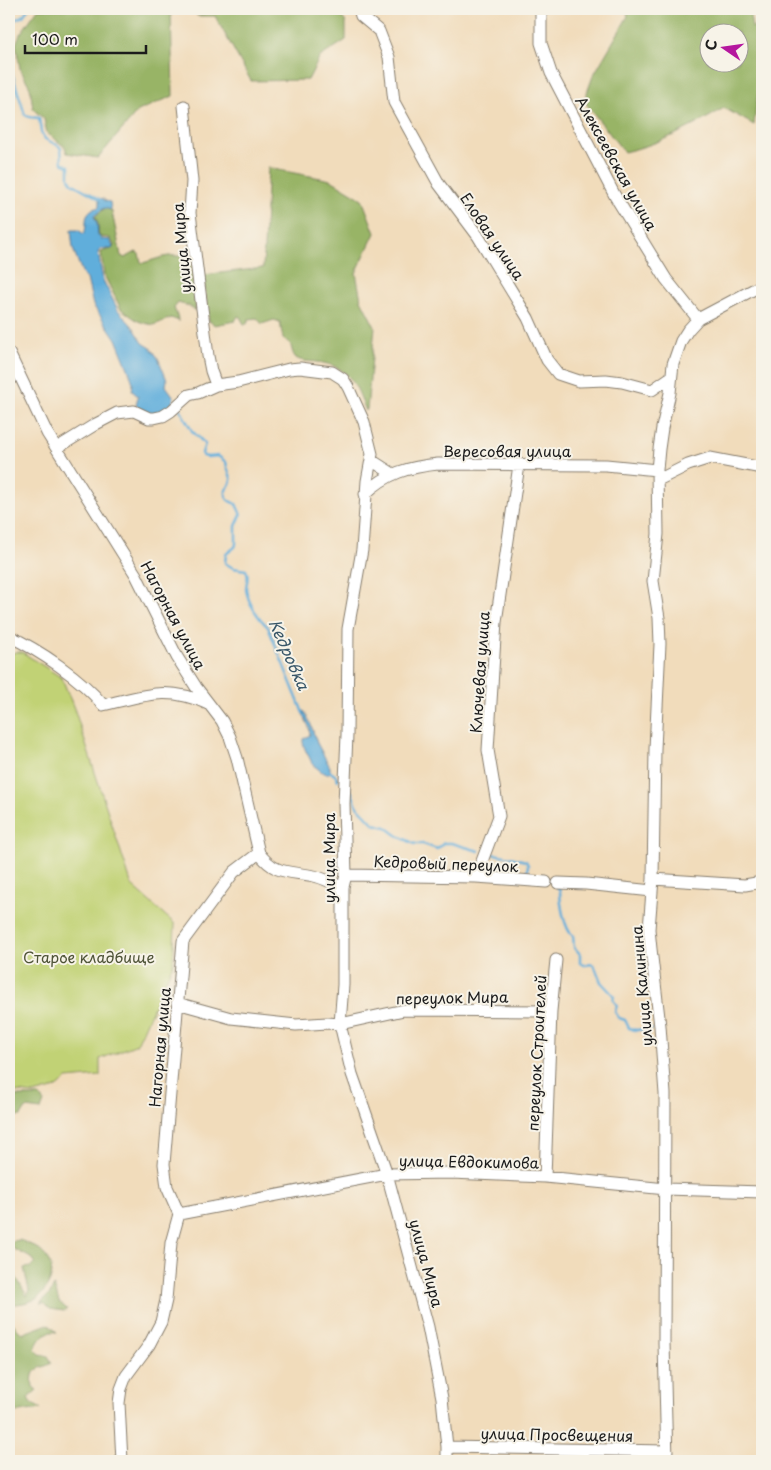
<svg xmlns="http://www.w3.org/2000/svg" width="771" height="1470" viewBox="0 0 771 1470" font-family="'Playpen Sans',sans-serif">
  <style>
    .green { fill: #c1d275; stroke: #6e7748 }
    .forest { fill: #98b466; stroke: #5a6841; fill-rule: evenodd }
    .water { fill: #61aedb; stroke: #3e657c }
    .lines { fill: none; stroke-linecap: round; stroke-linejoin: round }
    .stream { stroke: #61aedb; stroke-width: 2.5 }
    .minor-casing { stroke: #867c6c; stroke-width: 13 }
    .minor { stroke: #fff; stroke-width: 11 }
    .labels { text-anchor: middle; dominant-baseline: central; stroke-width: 4; stroke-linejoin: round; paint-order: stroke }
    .street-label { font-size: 15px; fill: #1c1c1c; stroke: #f7f3e8 }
    .park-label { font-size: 15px; fill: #4e5337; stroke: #f7f3e8 }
    .water-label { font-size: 16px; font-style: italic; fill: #385668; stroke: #f7f3e8 }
  </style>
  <rect width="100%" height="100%" fill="#f7f3e8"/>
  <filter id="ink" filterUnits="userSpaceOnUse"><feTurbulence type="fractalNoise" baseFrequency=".02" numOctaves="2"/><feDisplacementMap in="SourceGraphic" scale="10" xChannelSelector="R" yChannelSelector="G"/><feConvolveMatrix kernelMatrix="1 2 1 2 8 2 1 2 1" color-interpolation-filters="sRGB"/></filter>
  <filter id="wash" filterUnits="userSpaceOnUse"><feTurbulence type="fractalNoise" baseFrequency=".0096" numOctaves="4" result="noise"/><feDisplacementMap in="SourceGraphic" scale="20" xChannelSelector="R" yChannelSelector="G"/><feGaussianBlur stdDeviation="1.12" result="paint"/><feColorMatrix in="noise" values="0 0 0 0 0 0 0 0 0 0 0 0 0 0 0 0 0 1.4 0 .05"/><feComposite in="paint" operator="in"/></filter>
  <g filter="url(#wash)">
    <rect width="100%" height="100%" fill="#f1dcbb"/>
    <path class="green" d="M15,652H22L62,678L75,711L132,886L175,924L173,964L137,1044L100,1059V1076L67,1079L56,1088L34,1094L9,1091V656Z"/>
    <path class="forest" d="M38,9H171L173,96L138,111L98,158L67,153L65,147L47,133L44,119L33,109L30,87L20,69L16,44L20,34Z
      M196,9H334L346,22V40L320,57L308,80L251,81L215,16H197Z
      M626,9H749L752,28L762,17V71L760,74L754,125L724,108C693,127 660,144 624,152L584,101L593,76L628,16ZM708,32H738V62H708Z
      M268,168L331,180L362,199L375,233L356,273L361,300L375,327L367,409L366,411C361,399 357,385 348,376C340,367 328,363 316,362C310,361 302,362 296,358C292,354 292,348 290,343L283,339L280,322L274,320L262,324L257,318L249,319L247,324H244L240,317L238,316L235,321L215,325L209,321L203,275L263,268Z
      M105,208L111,210L112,212L121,256L125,258L136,252L139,254L141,262L143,263C164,257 168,253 190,258L196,311L189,306L178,303L174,308L179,321L171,318L154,325L144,323L138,321L121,309L104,275L101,252L113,248L114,245L110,238L100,237C96,229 101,227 95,217Z
      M9,1094L19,1096H39L44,1102L41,1110L26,1108L21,1116L9,1117Z
      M19,1240C39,1246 60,1262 48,1285C45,1290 41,1296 36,1299C28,1303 17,1304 9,1305V1268L16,1277L27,1296L29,1291L24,1268L31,1267L35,1263L33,1259L14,1249L10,1245L13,1241Z
      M54,1286L59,1302L67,1309L64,1311L50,1309L44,1303H40L50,1294Z
      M9,1318L19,1331L24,1333L48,1324L57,1332C46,1330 39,1338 35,1349L40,1354L48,1356L52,1363C39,1370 30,1367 33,1387L37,1390L28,1398L31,1403L41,1409L19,1412L9,1411Z"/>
    <path class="water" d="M103,198L105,201L110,202L111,210L104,208L94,216L97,223L98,235L101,239L110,240L113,247L112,249H101L98,252L103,280L118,310L134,328L143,343L151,348L158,358L167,380L166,386L174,397C172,410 162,411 150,414L137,407L136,405L138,396L132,391L133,383L129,371L116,339L93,305L87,279L84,277L73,249L71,230H78L84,234C88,226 83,216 91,210C94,208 97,208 99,207V200Z
      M301,710L305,712L311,725L317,743L330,767V772L327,774L322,772L312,764C310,756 302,748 303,739L310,735L309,727Z"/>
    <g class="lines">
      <path class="stream" d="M9,33L14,20L23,16L28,9
        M9,47V57
        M9,63L25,115L29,117L39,118L41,132L45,139L59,146L61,149L62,163L69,166V178L72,183C81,189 93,194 102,201
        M180,409L192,431L205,444L202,453L203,456L208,457L218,456L226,462C227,476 237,476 226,490C225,500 228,501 236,504L241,515L236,526V544L235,547L226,554L225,563L233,568L246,570C250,577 246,582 246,589C248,603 258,618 268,627L303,713
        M328,770L336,776L338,780
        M351,791L357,806L374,824L386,827L398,836L415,844H423L437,849L444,843H451L479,851
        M489,854C503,854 513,858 526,861L528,865L527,874L528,878L536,875L541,877
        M557,887L560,890C560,902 564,929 573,936L574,947L580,954V963L585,965L592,964L595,967L601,982L614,996L613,1000L617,1005L615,1012L619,1018L625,1020L629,1028L635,1030L652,1029"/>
    </g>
  </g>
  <g filter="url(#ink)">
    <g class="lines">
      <g class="minor-casing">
        <path id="minor" d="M359,9L361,16L379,31L389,57L394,102L439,184L478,236L528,318L547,360L558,374L579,381L606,380L622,382L652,390L671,377
          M541,9V43L551,73L615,196L666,279L698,319
          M184,106L192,181L190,213L208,356L211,371L216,385
          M9,353L47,433L136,575L177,657L196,687L222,721L230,737L237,758L259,853L234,872L183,941L164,1164L167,1187L179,1214L171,1243L166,1300L161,1322L149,1345L126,1376L121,1389L119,1403L122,1461
          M57,448L96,424L117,413L134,411L149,418H154L163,416L171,411L189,395L198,393L216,385L238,382L289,369L300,368L332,372L343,379L348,387L364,422L372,454L367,481L362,550L348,629L347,735L344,804L346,875L343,887V985L340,1024L352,1074L387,1174L428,1327L442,1398L447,1447V1461
          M371,460L393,474
          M658,480L688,465L710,458L762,468
          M365,494C387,473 408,467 438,464L606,465L657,470
          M9,636C39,650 82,679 103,705C144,696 167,685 208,704
          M259,853C275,875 289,871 314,876C324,878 333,884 343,887
          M346,875L476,877L546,882
          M476,877L499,816L488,750L496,622L519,465
          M653,879L745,885L762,882
          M558,883L586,884L652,891
          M177,1003L231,1018L296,1025L327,1023L340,1024L404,1010L551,1011
          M545,1177L551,1011L556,960
          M179,1214L387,1174L451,1173L545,1177L666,1189L762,1192
          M447,1447L667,1451
          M667,1461L664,1343L665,1094L660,1026L651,949L649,929L653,879L655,749L660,644L659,618L653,581L658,534L657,470L659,449L662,428L670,393L673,364L681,341L688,330L698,319L762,285"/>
      </g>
      <use href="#minor" class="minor"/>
    </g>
  </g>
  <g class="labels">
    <g class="street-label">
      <text transform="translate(617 163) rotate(61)">Алексеевская улица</text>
      <text transform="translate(493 236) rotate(56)">Еловая улица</text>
      <text transform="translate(181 248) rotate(-95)">улица Мира</text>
      <text x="507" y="450">Вересовая улица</text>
      <text transform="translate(174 615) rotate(62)">Нагорная улица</text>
      <text transform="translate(479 672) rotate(-86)">Ключевая улица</text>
      <text transform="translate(328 858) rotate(-90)">улица Мира</text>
      <text transform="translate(446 863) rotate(2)">Кедровый переулок</text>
      <text transform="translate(641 986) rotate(-95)">улица Калинина</text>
      <text transform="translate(452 997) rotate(-1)">переулок Мира</text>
      <text transform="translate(159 1047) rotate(-85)">Нагорная улица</text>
      <text transform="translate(536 1053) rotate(-87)">переулок Строителей</text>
      <text transform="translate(469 1161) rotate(1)">улица Евдокимова</text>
      <text transform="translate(427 1263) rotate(75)">улица Мира</text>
      <text transform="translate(557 1434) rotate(1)">улица Просвещения</text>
    </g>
    <g class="park-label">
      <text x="89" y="956">Старое кладбище</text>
    </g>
    <g class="water-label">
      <text transform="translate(290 654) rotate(66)">Кедровка</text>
    </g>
  </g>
  <rect width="771" height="1470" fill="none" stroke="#f7f3e8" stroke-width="30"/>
  <g transform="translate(724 48) rotate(283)"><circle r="24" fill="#f7f3e8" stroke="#9f9d96"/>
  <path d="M0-4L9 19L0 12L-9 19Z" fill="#b5179e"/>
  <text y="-8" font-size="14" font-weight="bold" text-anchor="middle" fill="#1c1c1c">С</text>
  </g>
  <path d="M25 45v8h121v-8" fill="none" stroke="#1c1c1c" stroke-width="2.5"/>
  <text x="32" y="45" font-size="15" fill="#1c1c1c" stroke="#f7f3e8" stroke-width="4" paint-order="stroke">100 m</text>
</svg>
